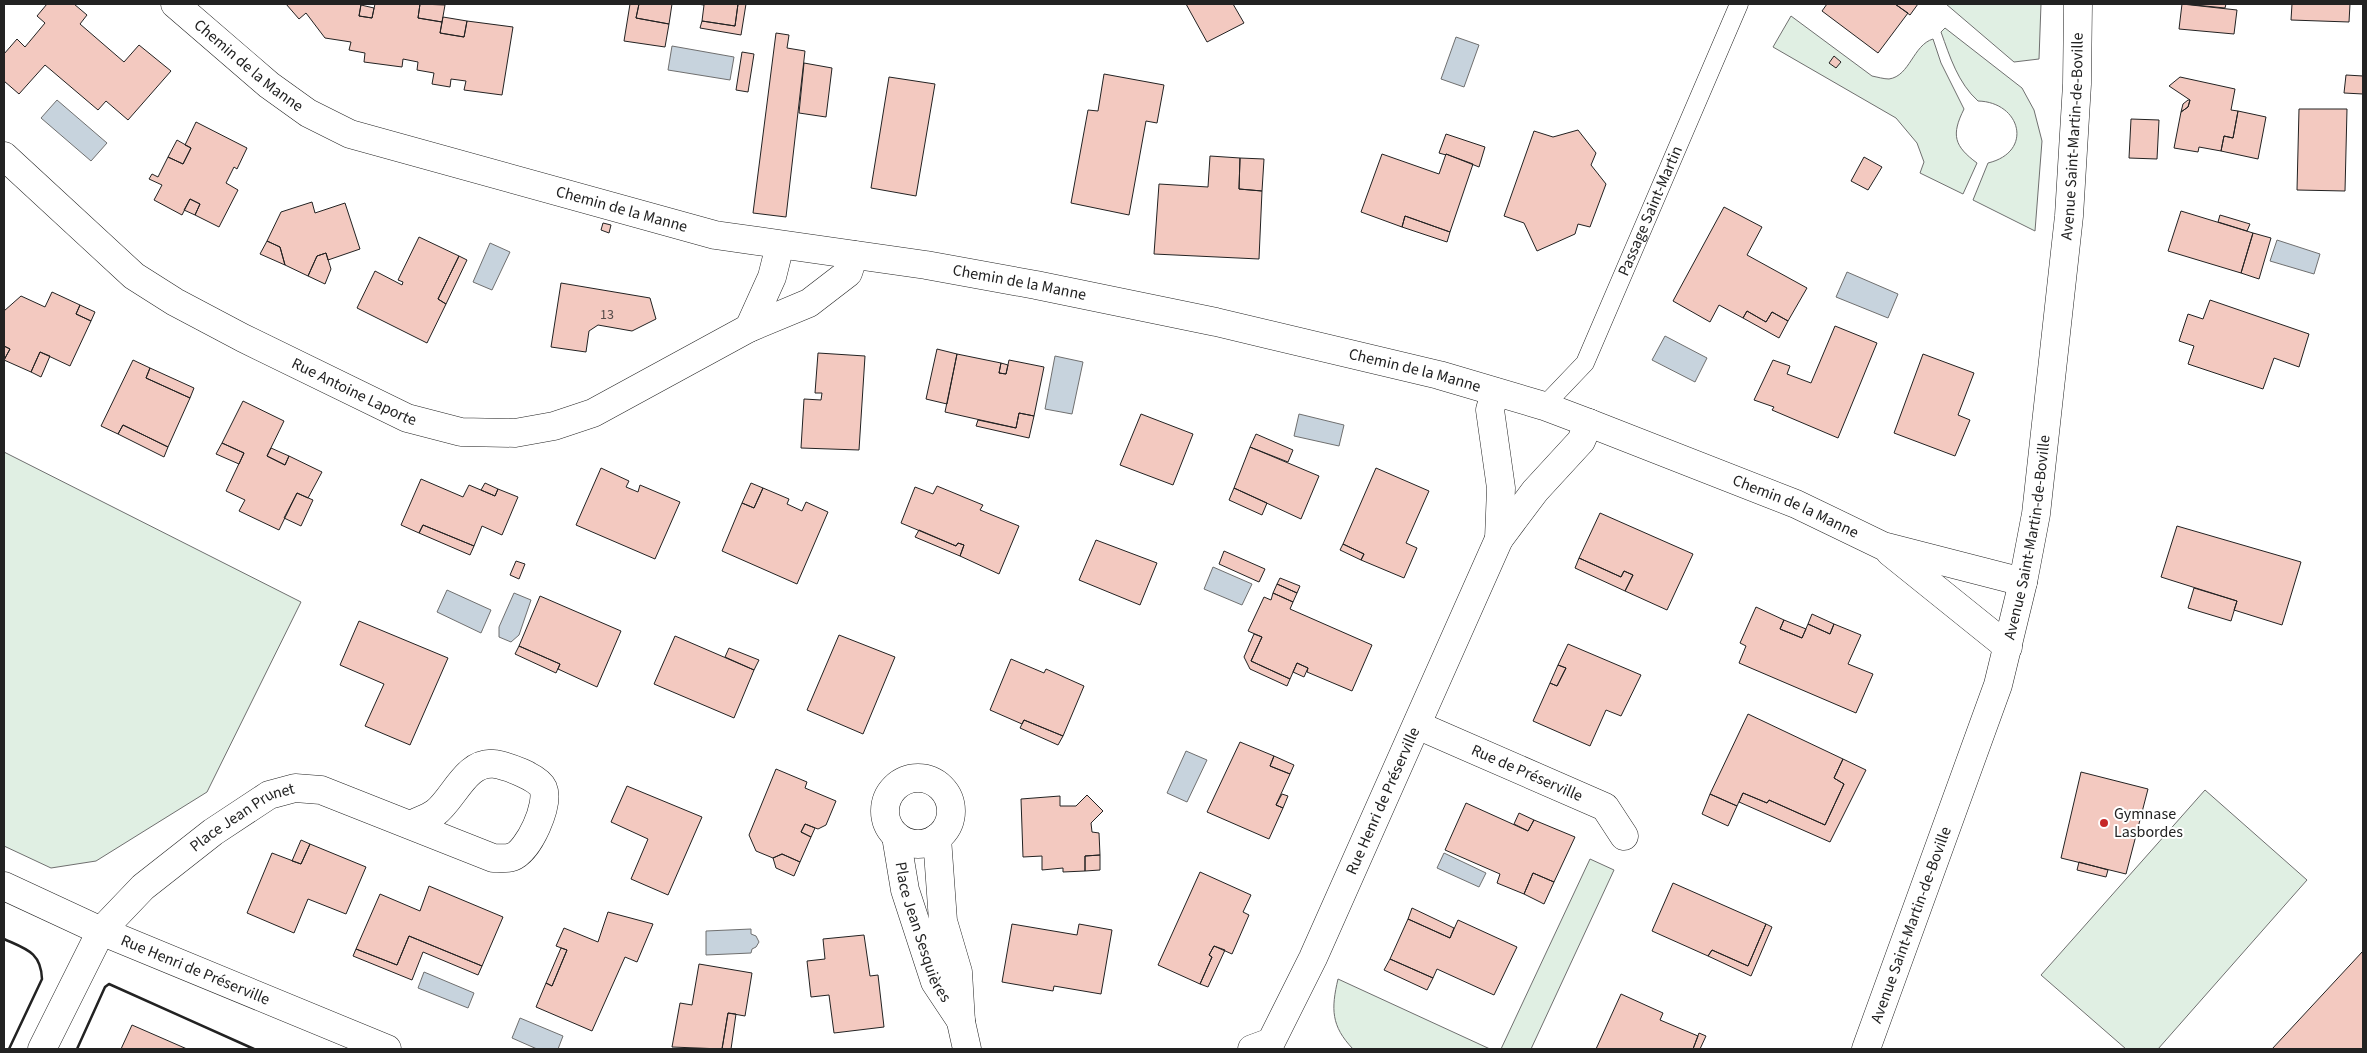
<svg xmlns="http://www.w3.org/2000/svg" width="2367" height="1053" viewBox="0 0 2367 1053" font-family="'Source Sans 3',sans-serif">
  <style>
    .green { fill: #e0efe3; stroke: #6f6f6f }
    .water { fill: #c7d3dd; stroke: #6f6f6f }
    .building { fill: #f3c9c0; stroke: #222 }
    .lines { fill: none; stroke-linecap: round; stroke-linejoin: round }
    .service-casing { stroke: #222; stroke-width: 19 }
    .minor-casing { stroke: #222; stroke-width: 29 }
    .tertiary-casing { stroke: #222; stroke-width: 29 }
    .service { stroke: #fff; stroke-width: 18 }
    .minor { stroke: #fff; stroke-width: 28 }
    .tertiary { stroke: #fff; stroke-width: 28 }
    .wall { stroke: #222; stroke-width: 2.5 }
    .poi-dot { fill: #c62828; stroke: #fff; stroke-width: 2 }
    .labels { text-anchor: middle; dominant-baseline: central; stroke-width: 4; stroke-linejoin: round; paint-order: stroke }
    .number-label { font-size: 14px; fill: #564c4a }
    .street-label { font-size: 16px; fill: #222; stroke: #fff }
    .poi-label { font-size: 16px; fill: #222; stroke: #fff; text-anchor: start }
  </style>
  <rect width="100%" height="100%" fill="#fff"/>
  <path class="green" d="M1946,4H2041L2039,59L2014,62Z
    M1791,16L1872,76C1877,77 1884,79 1889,79C1910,76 1913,45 1933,39L1941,63L1964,109C1951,135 1954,146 1977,163L1963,194L1920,173L1924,162L1917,143L1896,118L1773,47Z
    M1945,28L2022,88L2034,110L2042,141L2035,231L1973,200L1988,163C2034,152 2021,102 1978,101C1958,83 1950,57 1941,32Z
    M4,452L301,602L207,792L96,861L51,868L4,846Z
    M2205,790L2307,880L2158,1049H2126L2041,975Z
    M1590,859L1614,870L1531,1049H1501Z
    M1338,979L1490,1049H1353C1331,1026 1331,1009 1338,979Z"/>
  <path class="water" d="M1456,37L1479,45L1464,87L1441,79Z
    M672,46L734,57L730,80L668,70Z
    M57,100L107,143L91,161L41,118Z
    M2277,240L2320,254L2314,274L2270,261Z
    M490,243L510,252L492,290L473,282Z
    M1847,272L1898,294L1888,318L1836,297Z
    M1665,336L1707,358L1695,382L1652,360Z
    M1055,356L1083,362L1072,414L1045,409Z
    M1299,414L1344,425L1339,446L1294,436Z
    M1213,567L1252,584L1242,605L1204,589Z
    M447,590L491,610L481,633L437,612Z
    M514,593L531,600L519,635L511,642L499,637V627Z
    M1186,751L1207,760L1187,802L1167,793Z
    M1444,853L1486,873L1479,887L1437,868Z
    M751,929V934L756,936L759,942L756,947L752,949L751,953L706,955V931Z
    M424,972L474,993L468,1008L418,988Z
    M520,1018L563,1036L558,1049H537L512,1038Z"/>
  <path class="building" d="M47,4H74L87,15L80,24L124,62L139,45L171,71L128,120L106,101L98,110L45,65L19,94L4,81V54L17,39L25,47L45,23L37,16Z
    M286,4H361L359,16L372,18L375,4H420L418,18L442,22L440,33L464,37L467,21L513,27L502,95L464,90L466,81L451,79L450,87L432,84L434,73L417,70L418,62L403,59L402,67L364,62L365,53L349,50L351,42L325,38L306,13L299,19Z
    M420,4L445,5L442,22L418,18Z
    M630,4H639L636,18L669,24L665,47L624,41Z
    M639,4H672L669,24L636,18Z
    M697,4H738L735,26L702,21L704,5Z
    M738,4H746L741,35L700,28L702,21L735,26Z
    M1186,4H1233L1244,23L1207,42Z
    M1827,4H1895L1908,13L1878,53L1822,11Z
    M1895,4H1918L1910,15Z
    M2182,4L2237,10L2234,34L2179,29Z
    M2185,4H2226L2225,8Z
    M2292,4H2350L2349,22L2291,20Z
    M361,5L374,8L372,18L359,16Z
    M443,17L467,21L464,37L440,33Z
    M776,33L789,35L787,48L805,51L786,217L753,213Z
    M742,52L754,54L748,92L736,90Z
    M1834,56L1841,62L1836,68L1829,63Z
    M804,63L832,68L826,117L799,113Z
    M1104,74L1164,85L1157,123L1146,121L1129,215L1071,203L1088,110L1098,111Z
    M2346,75L2363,76V94L2344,93Z
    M889,77L935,84L916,196L871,188Z
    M2180,77L2235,89L2231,110L2238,111L2233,138L2224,136L2221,151L2199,147L2198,152L2174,148L2181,112L2188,107L2190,100L2169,86Z
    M2188,100H2190L2188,107L2181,112L2183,104Z
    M2299,109H2347L2345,191L2297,190Z
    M2238,111L2266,117L2258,159L2221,151L2224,136L2233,138Z
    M2131,119L2159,120L2157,159L2129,158Z
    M196,122L247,148L237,169L234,167L226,183L238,190L219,227L195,215L200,204L190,199L182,215L154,200L162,185L149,179L152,174L158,177L168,157L183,164L191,148L185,145Z
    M1578,130L1596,153L1591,165L1606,184L1590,227L1578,224L1575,234L1537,251L1524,223L1504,216L1534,131L1553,137Z
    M1446,134L1485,147L1479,167L1446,154V155L1439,153Z
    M177,140L191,148L183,164L168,157Z
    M1382,154L1439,174L1446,154L1473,164L1450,232L1405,216L1402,227L1361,212Z
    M1210,156L1240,158L1239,189L1262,191L1259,259L1154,254L1159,184L1208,187Z
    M1864,157L1882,167L1868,190L1851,181Z
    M1240,158L1264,159L1262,191L1239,189Z
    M190,199L200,204L195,215L184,210Z
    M312,202L315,213L345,203L360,249L328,260L326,253L317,256L308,276L285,265L280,247L267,241L281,212Z
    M1724,207L1762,227L1747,255L1807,288L1788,321L1772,312L1766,322L1747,311L1743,318L1719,305L1710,322L1673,301Z
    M2181,211L2253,233L2241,273L2168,251Z
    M2220,215L2250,224L2247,231L2218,222Z
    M1405,216L1450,232L1447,242L1402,227Z
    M603,223L611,225L609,233L601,230Z
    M2253,233L2271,238L2259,279L2241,273Z
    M419,237L459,256L438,299L446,304L427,343L357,308L375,271L402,285L403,282L398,280Z
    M267,241L280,247L285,265L260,254Z
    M326,253L331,269L325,284L308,276L317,256Z
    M459,256L467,260L446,304L438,299Z
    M561,283L650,298L656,319L632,331L598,325L589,331L586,352L551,347Z
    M52,292L80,305L76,314L91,321L70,366L40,352L31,372L4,360L10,349L4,346V311L21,296L45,307Z
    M2210,300L2309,334L2299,367L2274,358L2263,389L2188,364L2194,346L2179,341L2188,314L2203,319Z
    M80,305L95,312L91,321L76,314Z
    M1747,311L1766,322L1772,312L1788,321L1779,338L1743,318Z
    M1835,326L1877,343L1838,438L1772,410L1774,407L1754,400L1773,360L1790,366L1787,374L1811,383Z
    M4,346L10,349L4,360Z
    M937,349L957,354L947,404L926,399Z
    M40,352L50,356L41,377L31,372Z
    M818,353L865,356L859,450L801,448L804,399L821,400L822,393H815Z
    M957,354L1001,363L999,373L1006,374L1009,360L1044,367L1034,416L1019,413L1016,428L945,412Z
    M1923,354L1974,373L1958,415L1970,420L1955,456L1894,433Z
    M133,360L150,368L146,378L190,398L168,447L123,425L118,434L101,426Z
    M1001,363L1008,365L1006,374L999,373Z
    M150,368L194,388L190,398L146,378Z
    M243,401L284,421L267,456L285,465L289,456L322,472L308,498L297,493L279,530L239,511L245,500L226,491L244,453L222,443Z
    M1019,413L1034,416L1029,438L976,426L978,420L1016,428Z
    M1141,414L1193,434L1173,485L1120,465Z
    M123,425L168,447L164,457L118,434Z
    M1256,434L1293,450L1288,462L1250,447Z
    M222,443L244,453L239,464L216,454Z
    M1250,447L1319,476L1301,519L1234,488Z
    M271,448L289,456L285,465L267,456Z
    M601,468L629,481L626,487L638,492L640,485L680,502L655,559L576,525Z
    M1376,468L1429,491L1406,543L1417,548L1404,578L1361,560L1364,554L1343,544Z
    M421,479L463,497L469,485L495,496L498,489L518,497L502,535L482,526L474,546L423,525L419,533L401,525Z
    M485,483L498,489L495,496L481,490Z
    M751,483L763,488L754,508L742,503Z
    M937,486L983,505L980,510L1019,526L999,574L960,556L964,545L958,543L956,546L901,523L915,487L933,494Z
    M763,488L789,499L787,504L802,511L806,502L828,512L797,584L722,551L742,503L754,508Z
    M1234,488L1267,503L1262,515L1229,500Z
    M297,493L313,500L301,526L284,518Z
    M1600,513L1693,554L1667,610L1625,591L1633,575L1624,571L1621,577L1579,558Z
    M423,525L474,546L470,555L419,533Z
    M2177,526L2301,562L2282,625L2234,610L2237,601L2161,577Z
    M919,530L956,546L958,543L964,545L960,556L915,537Z
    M1096,540L1157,563L1140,605L1079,580Z
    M1343,544L1364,554L1361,560L1340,550Z
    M1224,551L1265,569L1259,582L1219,564Z
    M1579,558L1621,577L1624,571L1633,575L1625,591L1575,568Z
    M516,561L525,564L519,579L510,575Z
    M1280,578L1300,586L1297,593L1277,584Z
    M1277,584L1297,593L1293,602L1273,593Z
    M2194,588L2237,601L2231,621L2188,608Z
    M1273,593L1293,602L1290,609L1372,645L1352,691L1307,672L1308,668L1297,663L1290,679L1251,661L1262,637L1248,631L1264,597L1271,600Z
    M540,596L621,631L597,687L558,669L560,664L519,646Z
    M1756,607L1784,620L1780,629L1802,638L1808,624L1830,634L1834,624L1861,635L1848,664L1873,674L1856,713L1739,663L1746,646L1740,643Z
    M1812,614L1834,624L1830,634L1808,624Z
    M1784,620L1806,629L1802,638L1780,629Z
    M359,621L448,658L410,745L365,726L384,684L340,665Z
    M1254,634L1262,637L1251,661L1290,679L1287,686L1250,669L1244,657Z
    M839,635L895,657L863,734L807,710Z
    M675,636L754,670L734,718L654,684Z
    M1568,644L1641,675L1621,716L1606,710L1590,746L1533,721L1550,683L1557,686L1566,668L1558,665Z
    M519,646L560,664L556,673L515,654Z
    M729,648L759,660L754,670L725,657Z
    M1011,659L1044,673L1046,669L1084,686L1063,736L1024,720L1022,724L990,710Z
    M1297,663L1308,668L1304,677L1293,672Z
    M1558,665L1566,668L1557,686L1550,683Z
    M1748,714L1843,759L1834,778L1844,784L1825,825L1769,800L1767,803L1743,793L1737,806L1710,794Z
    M1024,720L1063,736L1058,745L1020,728Z
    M1240,742L1274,756L1270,766L1290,774L1276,805L1283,808L1269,839L1207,812Z
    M1274,756L1294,765L1290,774L1270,766Z
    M1843,759L1866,770L1830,842L1739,802L1743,793L1767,803L1769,800L1825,825L1844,784L1834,778Z
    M776,769L807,782L805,788L836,801L826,825L818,829L805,824L801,832L811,837L800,862L782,854L773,858L756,851L749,835Z
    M2081,772L2148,789L2126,874L2061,858Z
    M627,786L702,817L668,895L631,879L648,839L611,822Z
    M1282,794L1288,796L1283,808L1276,805Z
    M1710,794L1737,806L1728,826L1702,814Z
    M1087,795L1103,811L1091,823L1092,832L1099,833L1100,855L1085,856V871L1063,872V868L1042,870V856L1023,857L1021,799L1060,796V806H1076Z
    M1466,803L1528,831L1534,820L1575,837L1554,882L1533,873L1524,894L1497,883L1500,874L1445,850Z
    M1519,813L1534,820L1528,831L1514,824Z
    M805,824L815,828L811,837L801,832Z
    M301,840L310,844L301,864L292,861Z
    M310,844L366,867L346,914L308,899L294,933L247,913L272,853L301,864Z
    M782,854L800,862L794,876L776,868L773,858Z
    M1100,855V870L1085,871V856Z
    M2079,862L2108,870L2106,877L2077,870Z
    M1200,872L1251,895L1243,912L1249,915L1232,954L1214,946L1209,955L1212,957L1200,984L1158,965Z
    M1533,873L1554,882L1544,904L1524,894Z
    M1673,883L1766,924L1748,966L1712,950L1708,956L1652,931Z
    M429,886L503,917L482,966L409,936L397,965L356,949L380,894L420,911Z
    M1412,908L1454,928L1450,938L1408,919Z
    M608,912L653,924L637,962L625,957L592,1031L536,1007L546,983L552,986L567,950L556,946L564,928L598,942Z
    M1408,919L1450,938L1458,920L1517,947L1494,995L1437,969L1433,978L1390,959Z
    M1012,924L1077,935L1079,924L1112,930L1101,994L1054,986L1053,991L1002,982Z
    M1766,924L1772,927L1751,976L1708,956L1712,950L1748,966Z
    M864,935L870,976L878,975L884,1027L834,1033L829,995L811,997L807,961L825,959L823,939Z
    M409,936L482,966L478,975L423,952L412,980L353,956L356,949L397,965Z
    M1214,946L1225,950L1208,987L1200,984L1212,957L1209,955Z
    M561,948L567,950L552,986L546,983Z
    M2363,951V1049H2272Z
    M1390,959L1433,978L1427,990L1384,970Z
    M699,964L752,973L745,1016L728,1013L722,1049L672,1047L680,1003L692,1005Z
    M1621,994L1663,1013L1660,1020L1698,1036L1693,1049H1596Z
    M728,1013L736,1014L731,1049H722Z
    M132,1025L187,1049H121Z
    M1699,1033L1706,1036L1700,1049H1693Z"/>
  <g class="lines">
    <g class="service-casing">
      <g id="service">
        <path id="s1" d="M1544,406L1585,363L1739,4"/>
      </g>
    </g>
    <g class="minor-casing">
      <g id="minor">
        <path id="s2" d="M175,4L269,85L308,113L350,134L715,235L926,265L1036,285L1216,322L1439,375L1544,406L1589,423L1796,504L1883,546L2023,582"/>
        <path id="s3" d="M4,156L134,276L175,302L243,338L407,418L461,432L515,433L554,426L593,413L749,328L809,303L848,273L854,255"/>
        <path d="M749,328L772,277L780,245"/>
        <path d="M1495,392L1490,410L1501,488L1499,539"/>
        <path d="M1890,552L2008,647"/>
        <path id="s4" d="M1417,725L1605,807L1624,836"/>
        <circle cx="918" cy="811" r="33"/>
        <path id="s5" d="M896,836L905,890L935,982L961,1021"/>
        <path d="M937,838L943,921L958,972L961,1022L967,1049"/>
        <path id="s6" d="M4,886L101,931L387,1049"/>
        <path id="s7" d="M42,1049L101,931L143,887L213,832L269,795L295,788L321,790L493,858C499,858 507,859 512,857C529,851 550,804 543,788C538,777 507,766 495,764C466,760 454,799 435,813C428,818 418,821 411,825"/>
        <path id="s8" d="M1252,1049L1271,1042L1313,958L1499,539L1535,491L1581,441L1589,423"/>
      </g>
    </g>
    <g class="tertiary-casing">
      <g id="tertiary">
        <path id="s9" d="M1866,1049L1998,685L2023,582L2036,514L2069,216L2077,84L2078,4"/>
      </g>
    </g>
    <use href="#service" class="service"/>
    <use href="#minor" class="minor"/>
    <use href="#tertiary" class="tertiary"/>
    <path class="wall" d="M4,939C26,949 41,952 42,979L9,1049
      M77,1049L105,987L109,984L254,1049"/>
  </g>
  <circle class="poi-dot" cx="2104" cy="823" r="5"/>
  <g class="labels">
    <g class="number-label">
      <text x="607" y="315">13</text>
    </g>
    <g class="street-label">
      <text stroke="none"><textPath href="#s2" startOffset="96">Chemin de la Manne</textPath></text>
      <text stroke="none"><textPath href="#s9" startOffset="942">Avenue Saint-Martin-de-Boville</textPath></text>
      <text stroke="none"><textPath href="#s2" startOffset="501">Chemin de la Manne</textPath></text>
      <text stroke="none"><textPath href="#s1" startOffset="225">Passage Saint-Martin</textPath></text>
      <text stroke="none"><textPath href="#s2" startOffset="906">Chemin de la Manne</textPath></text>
      <text stroke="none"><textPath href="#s2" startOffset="1311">Chemin de la Manne</textPath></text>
      <text stroke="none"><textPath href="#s3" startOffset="426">Rue Antoine Laporte</textPath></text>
      <text stroke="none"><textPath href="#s2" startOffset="1716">Chemin de la Manne</textPath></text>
      <text stroke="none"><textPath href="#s9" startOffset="538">Avenue Saint-Martin-de-Boville</textPath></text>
      <text stroke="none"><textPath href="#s4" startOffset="120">Rue de Préserville</textPath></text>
      <text stroke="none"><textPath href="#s8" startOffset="286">Rue Henri de Préserville</textPath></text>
      <text stroke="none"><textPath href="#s7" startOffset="315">Place Jean Prunet</textPath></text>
      <text stroke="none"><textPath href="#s9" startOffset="132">Avenue Saint-Martin-de-Boville</textPath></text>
      <text stroke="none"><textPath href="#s5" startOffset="100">Place Jean Sesquières</textPath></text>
      <text stroke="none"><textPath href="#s6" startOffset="209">Rue Henri de Préserville</textPath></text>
    </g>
    <g class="poi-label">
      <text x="2114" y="814">Gymnase<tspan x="2114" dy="18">Lasbordes</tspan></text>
    </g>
  </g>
  <rect width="2367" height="1053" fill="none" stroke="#222222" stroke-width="10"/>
</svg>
